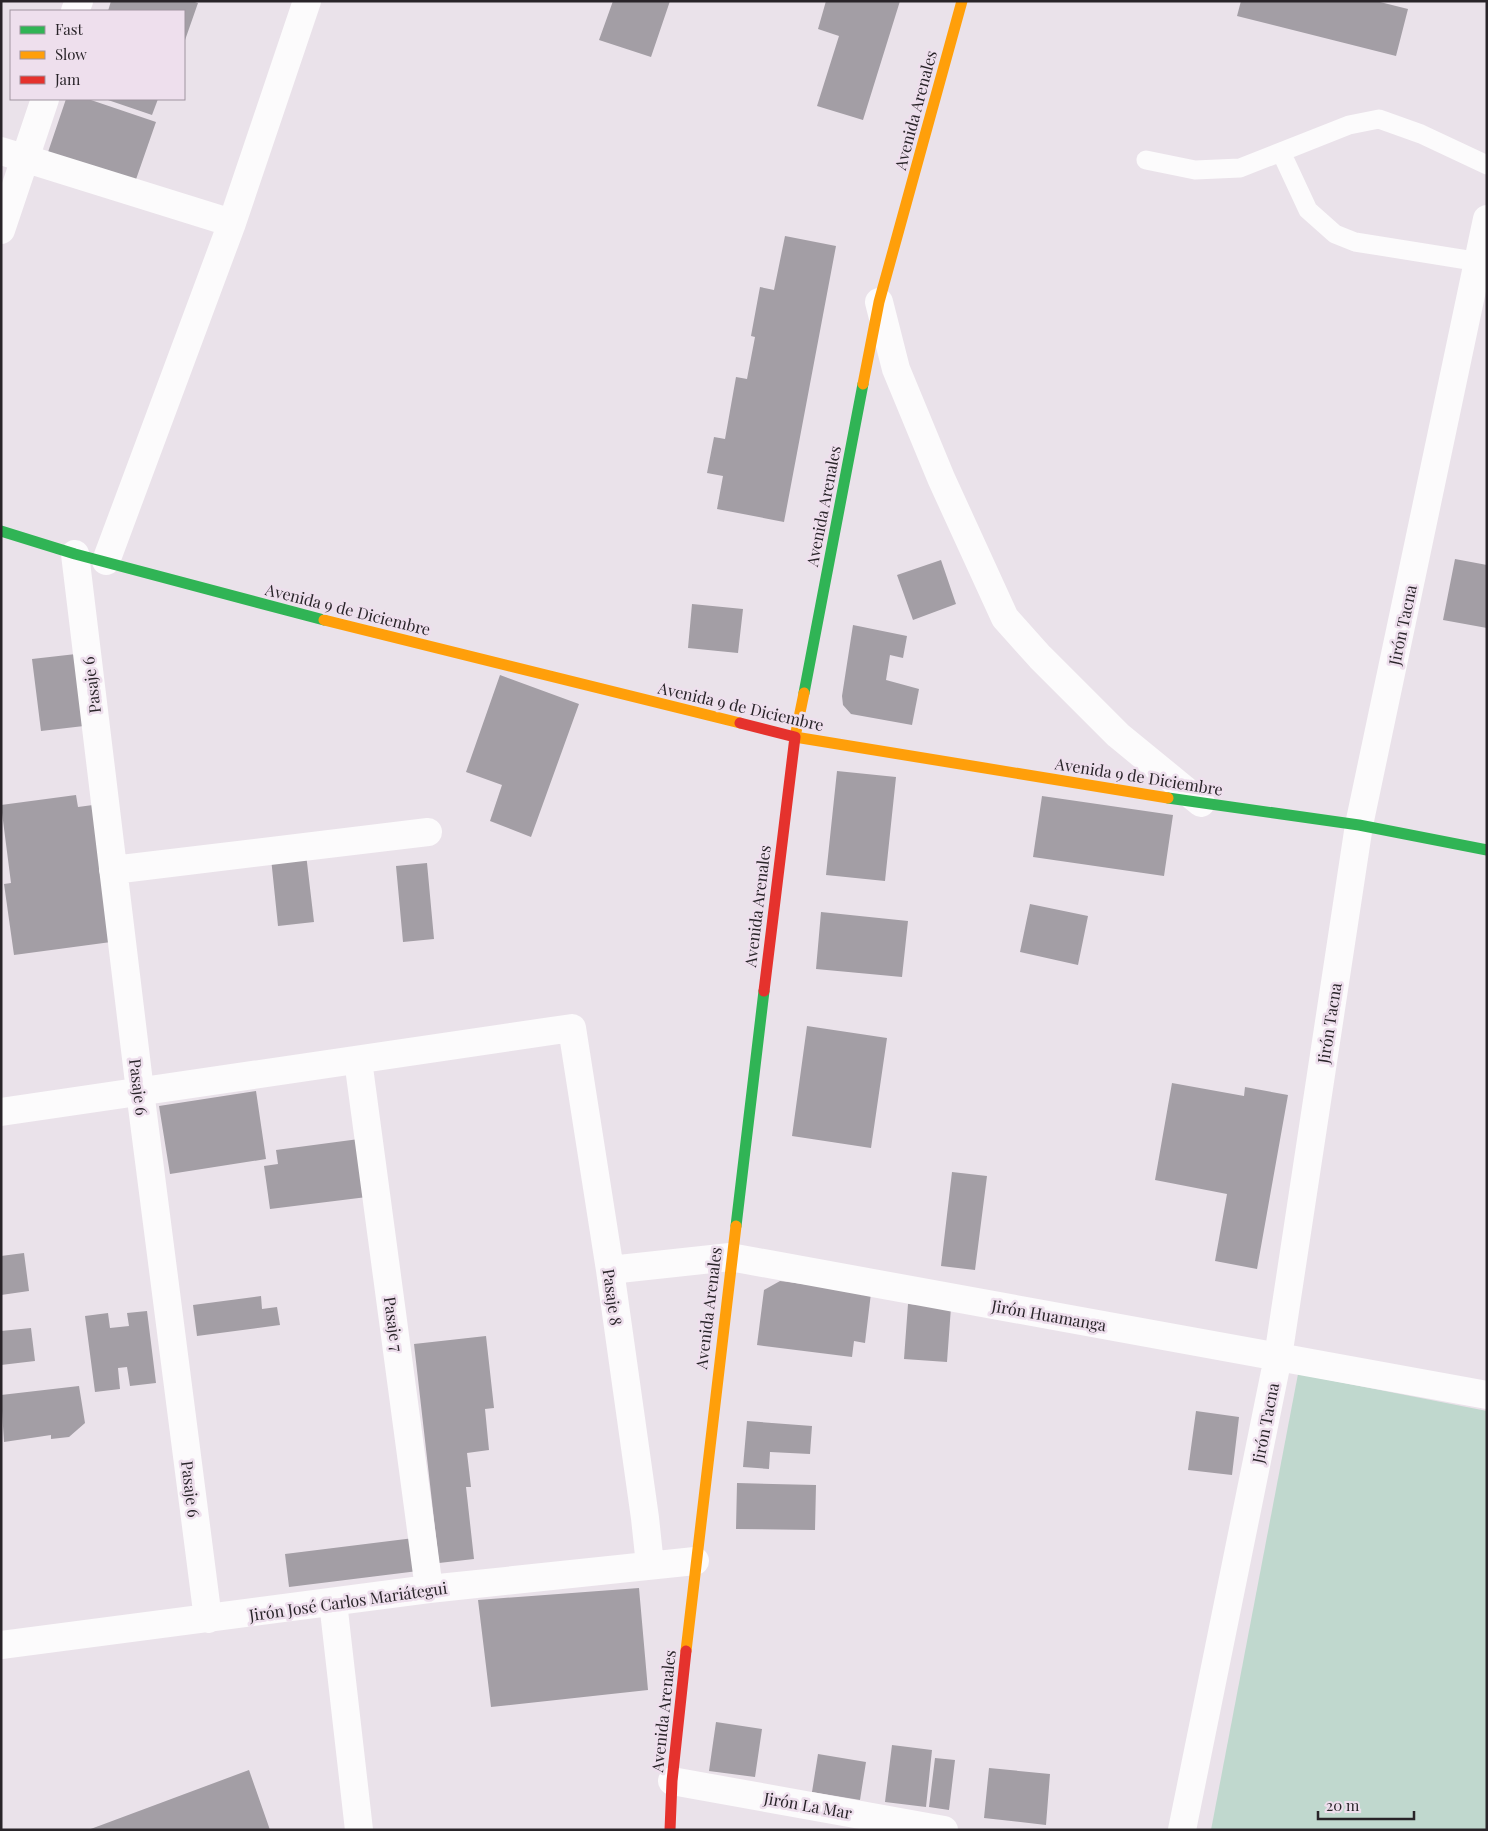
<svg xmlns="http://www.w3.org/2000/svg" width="1488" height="1831" viewBox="0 0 1488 1831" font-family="'Playfair Display',serif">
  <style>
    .green { fill: #c0d8ce }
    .building { fill: #a39ea5 }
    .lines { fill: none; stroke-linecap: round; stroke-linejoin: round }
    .lane { stroke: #fcfbfc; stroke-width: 19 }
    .street { stroke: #fcfbfc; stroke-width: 28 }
    .fast { stroke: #30b455; stroke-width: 11 }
    .slow { stroke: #ff9f0a; stroke-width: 11 }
    .jam { stroke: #e5322d; stroke-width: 11 }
    .labels { text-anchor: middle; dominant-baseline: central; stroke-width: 5; stroke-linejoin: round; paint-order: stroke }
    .street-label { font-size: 16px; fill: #292429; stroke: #eedfed }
  </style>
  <rect width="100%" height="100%" fill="#eae2ea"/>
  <path class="green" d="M1298,1374L1487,1411V1830H1211Z"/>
  <path class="building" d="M111,1H192L198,3L184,43V11H108Z
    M613,1H670L651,57L599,40Z
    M826,1H900L863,120L817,106L839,36L818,29Z
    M1241,1H1376L1408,9L1396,56L1237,16Z
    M66,99H88L156,122L133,188L46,158Z
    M105,99H158L152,115Z
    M785,236L836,246L784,522L717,509L723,476L707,473L714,437L725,439L736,377L747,379L755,337L751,336L760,287L774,290Z
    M1455,559L1487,565V628L1443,620Z
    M941,560L956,604L913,620L897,575Z
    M692,604L743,609L738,653L688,648Z
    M853,625L907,636L903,658L890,655L886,680L919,689L912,725L851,714L843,705L842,696Z
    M76,654L84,726L41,731L32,659Z
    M500,675L579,704L531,837L490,821L502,785L466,772Z
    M837,771L896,777L885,881L826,875Z
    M76,795L78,807L93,805L111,942L14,955L4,884L11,883L1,805Z
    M1042,796L1173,815L1164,876L1033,857Z
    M306,854L314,922L278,926L271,858Z
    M427,863L434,939L403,942L396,866Z
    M1030,904L1088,916L1078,965L1020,952Z
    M821,912L908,921L902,977L816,969Z
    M807,1026L887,1038L871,1148L792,1136Z
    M1172,1083L1244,1096L1245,1087L1288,1095L1257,1269L1215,1261L1227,1194L1155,1180Z
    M256,1091L266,1159L170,1174L159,1106Z
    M359,1139L367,1197L270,1209L264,1166L278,1164L276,1150Z
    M952,1172L987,1176L975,1270L941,1266Z
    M24,1253L29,1291L1,1295V1256Z
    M780,1281L871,1293L865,1343L854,1341L852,1357L757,1345L764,1290Z
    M261,1296L262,1309L277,1307L280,1325L197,1336L193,1305Z
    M908,1304L951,1307L947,1362L904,1359Z
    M147,1311L156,1383L130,1386L127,1367L118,1368L120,1389L95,1392L85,1316L108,1313L110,1328L129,1326L127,1313Z
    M31,1328L35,1361L1,1365V1331Z
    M486,1336L494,1408L485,1409L489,1450L467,1453L471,1487H466L474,1559L439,1563L414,1344Z
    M79,1386L85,1423L69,1437L51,1439V1435L4,1442L1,1395Z
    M1196,1411L1239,1417L1232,1475L1188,1470Z
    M747,1421L812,1426L810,1454L770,1452L769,1469L743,1467Z
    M737,1483L816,1485L815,1530L736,1529Z
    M414,1538L418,1571L289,1587L285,1554Z
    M639,1588L648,1690L491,1707L478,1600Z
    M716,1722L762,1729L755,1777L709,1771Z
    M892,1745L932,1750L926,1807L885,1802Z
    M818,1754L866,1762L860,1800L812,1792Z
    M935,1758L955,1760L949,1810L929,1807Z
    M989,1768L1050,1774L1046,1825L984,1818Z
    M249,1770L270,1830H88Z"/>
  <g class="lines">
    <path class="lane" d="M1281,152L1308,210L1335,234L1355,242L1480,262
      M1146,160L1195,170L1240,168L1349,125L1379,119L1421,134L1487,165"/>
    <path class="street" d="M75,11L79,1
      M1,151L232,223
      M1,230L45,99
      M879,302L896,369L941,478L1005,618L1040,657L1118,735L1201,803
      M75,554L140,1091L208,1619
      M106,561L232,223L307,1
      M113,870L428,832
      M358,1060L429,1589
      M1,1112L572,1028L610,1270L645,1518L650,1565
      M610,1270L730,1257L1487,1395
      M333,1602L359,1830
      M1,1645L429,1589L695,1561
      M672,1781L944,1830
      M1182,1830L1278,1357L1359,825L1487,219"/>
    <path class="fast" d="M1,531L75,554L324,620
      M804,693L863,384
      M1168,798L1359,825L1487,850
      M736,1226L764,991"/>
    <path class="slow" d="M863,384L879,302L962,1
      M324,620L740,723
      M804,693L795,737L1168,798
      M686,1651L736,1226"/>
    <path class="jam" d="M740,723L795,737L764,991
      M670,1830L672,1781L686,1651"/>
  </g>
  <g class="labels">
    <g class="street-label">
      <text transform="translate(915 110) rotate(-75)">Avenida Arenales</text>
      <text transform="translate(823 506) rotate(-79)">Avenida Arenales</text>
      <text transform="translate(348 609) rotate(14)">Avenida 9 de Diciembre</text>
      <text transform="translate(1402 625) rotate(-78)">Jirón Tacna</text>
      <text transform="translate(91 685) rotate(-97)">Pasaje 6</text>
      <text transform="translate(741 706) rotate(13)">Avenida 9 de Diciembre</text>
      <text transform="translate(1139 776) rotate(9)">Avenida 9 de Diciembre</text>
      <text transform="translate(757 906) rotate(-83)">Avenida Arenales</text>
      <text transform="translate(1329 1023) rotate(-81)">Jirón Tacna</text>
      <text transform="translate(139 1087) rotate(83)">Pasaje 6</text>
      <text transform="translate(613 1297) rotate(82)">Pasaje 8</text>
      <text transform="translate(708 1308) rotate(-83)">Avenida Arenales</text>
      <text transform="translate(1049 1315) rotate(10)">Jirón Huamanga</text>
      <text transform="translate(394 1324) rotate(82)">Pasaje 7</text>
      <text transform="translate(1265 1423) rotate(-79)">Jirón Tacna</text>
      <text transform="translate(191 1489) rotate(83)">Pasaje 6</text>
      <text transform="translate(348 1601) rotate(-8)">Jirón José Carlos Mariátegui</text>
      <text transform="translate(663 1711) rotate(-84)">Avenida Arenales</text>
      <text transform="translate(808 1805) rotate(10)">Jirón La Mar</text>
    </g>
  </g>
  <rect width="1488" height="1831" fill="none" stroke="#292429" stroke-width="5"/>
  <rect x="10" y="10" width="175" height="90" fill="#eedfed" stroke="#9f949f"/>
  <rect x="20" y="26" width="25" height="8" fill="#30b455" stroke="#9f949f"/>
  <text x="55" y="35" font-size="15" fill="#292429">Fast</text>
  <rect x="20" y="51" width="25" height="8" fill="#ff9f0a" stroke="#9f949f"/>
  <text x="55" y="60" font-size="15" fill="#292429">Slow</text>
  <rect x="20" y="76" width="25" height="8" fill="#e5322d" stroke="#9f949f"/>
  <text x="55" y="85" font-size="15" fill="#292429">Jam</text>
  <path d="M1318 1811v8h96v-8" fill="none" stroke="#292429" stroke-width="2.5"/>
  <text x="1326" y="1811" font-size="15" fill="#292429" stroke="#eedfed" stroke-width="4" paint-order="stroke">20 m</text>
</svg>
